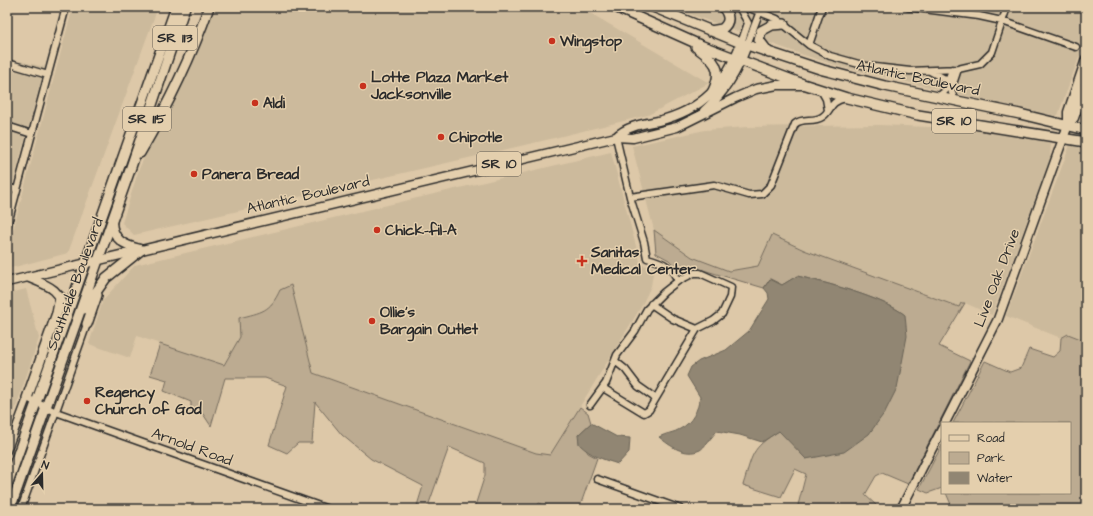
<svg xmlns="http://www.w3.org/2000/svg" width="1093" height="516" viewBox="0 0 1093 516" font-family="'Architects Daughter',sans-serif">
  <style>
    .built { fill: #ccba9c }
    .green { fill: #bcab91; stroke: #746b5e }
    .water { fill: #918673; stroke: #686256 }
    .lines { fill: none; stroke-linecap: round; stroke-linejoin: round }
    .minor-casing { stroke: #2b2b2b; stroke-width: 9 }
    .major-casing { stroke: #2b2b2b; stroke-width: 11 }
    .highway-casing { stroke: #2b2b2b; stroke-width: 12 }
    .minor { stroke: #e4cfad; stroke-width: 6 }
    .major { stroke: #e4cfad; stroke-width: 8 }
    .highway { stroke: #e4cfad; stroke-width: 9 }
    .poi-dot { fill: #c8321e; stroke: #e4cfad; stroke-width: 1.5 }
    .labels { text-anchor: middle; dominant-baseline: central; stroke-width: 3; stroke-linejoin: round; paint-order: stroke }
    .shield { fill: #e4cfad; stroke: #625c52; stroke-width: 1 }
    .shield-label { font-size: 14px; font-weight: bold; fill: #2b2b2b }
    .poi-label { font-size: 15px; font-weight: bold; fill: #2b2b2b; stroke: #e4cfad; text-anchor: start }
    .street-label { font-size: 15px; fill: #2b2b2b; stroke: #e4cfad }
  </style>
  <rect width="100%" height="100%" fill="#ddc8a8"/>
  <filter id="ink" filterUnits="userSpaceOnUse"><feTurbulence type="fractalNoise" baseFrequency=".025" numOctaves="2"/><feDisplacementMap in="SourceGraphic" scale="8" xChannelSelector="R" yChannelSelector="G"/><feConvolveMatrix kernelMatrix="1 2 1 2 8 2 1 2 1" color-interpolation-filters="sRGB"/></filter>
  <g filter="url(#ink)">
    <path class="built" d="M73,7H158L68,253L7,269V252Z
      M212,7H580L709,83L648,115L546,140L134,235L122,223L139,169Z
      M670,7H1086V38L1058,115L1056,116L841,67L798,53Z
      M19,61L45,67L7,204V69L16,72Z
      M879,125L954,128L1051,141L1050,159L992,315L965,303H961L959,307L804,250L772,236L758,266L729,271L692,257L654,230L632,146L705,130L748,127Z
      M1070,145L1086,149V341L1068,334L1061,338L1006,316Z
      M611,152L641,265L654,267L651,286L641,307L550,455L536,453L313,373L291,285L280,290L274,303L266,311L239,318L240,337L224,366L137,336L130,358L89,344L103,300L135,265Z
      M26,289L39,338L7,434V294Z"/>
    <path class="green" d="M654,230L692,257L729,271L758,266L772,235L804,250L959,307L961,303H965L939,346L970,361L908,484L882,473L876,476L865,495L876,505L874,509H797L806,474L795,469L781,497L743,485C753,454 750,449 779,431L905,315C884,298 824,282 797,276L782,285L770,279L764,288L693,267L682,274L669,260L656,253Z
      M291,285L313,373L536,453L550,455L580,407L588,413L591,423L578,435L588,453L597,458L579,509H557L539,503L535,509H474L485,475V463L449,447L427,509H416L423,486L371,459L342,435L315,402L312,443H298L287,453L269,445L287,386L265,378H225L211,426L203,414L191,409V402L164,391L167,380L150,375L160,344L224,365L240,337L239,318C262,312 270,312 280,290Z
      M1068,334L1086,341V509H953L946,493H1070V423H953L985,361L1010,372L1021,368L1029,349L1053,357L1060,351L1061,338Z
      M942,445V488L928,493L919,489Z"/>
    <path class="water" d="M797,276C824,282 884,298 905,315L907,336L901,368L897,388L885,412L869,434L844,452L806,459L779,431L762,442L740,435L717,431C713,435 703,449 700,450C685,457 670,446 659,437C666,433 674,433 680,429C692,423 698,410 700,397L687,376L691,367L699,361L726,350L749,331L769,299L768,293L764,288L770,279L782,285Z
      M591,423L617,437L630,438L629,452L618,464C602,459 591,456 579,444L578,435Z"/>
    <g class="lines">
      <g class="minor-casing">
        <path id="minor" d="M739,7L748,23L741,43
          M747,7L777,19L809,45L830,56L866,66L910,71L958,69L980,64L992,52L1007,7
          M908,7L979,16L1002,21L1076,47
          M747,45L760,11
          M809,45L822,7
          M7,63L48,75
          M930,71L943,78L947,85
          M821,90L826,99L828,110
          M938,97L945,91L952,69
          M955,101L951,90L958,69
          M7,126L32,134
          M616,137L630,197L644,242L647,258C663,262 671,266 678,281
          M7,187L17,190
          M630,197L714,185L749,195L762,194L771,185L795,124C803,117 813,123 822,117C832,111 828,102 845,98
          M7,227L66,7
          M651,304L673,319L697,329
          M615,361L625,369L638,386L655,398
          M590,405L606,383L617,355L635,331L647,309L664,292L678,281L694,273H700L731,287L730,297L722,314L713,321L697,329L649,410L644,413L603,388
          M7,451L27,398L56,412L328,509
          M597,479L681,509
          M21,509L87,324"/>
      </g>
      <g class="major-casing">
        <path id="major" d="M704,111C725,92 737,72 747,45
          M1068,125V112L1086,59
          M616,137C627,126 643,124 658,121C703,110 725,85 741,43
          M112,222C113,240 124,245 140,249
          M27,277C50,286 61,289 66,315
          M7,282L616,137L633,138L677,127L735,98L756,89L777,85H802
          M945,423L998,319L1068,125L1074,118L1086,84
          M901,509L942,429"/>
      </g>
      <g class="highway-casing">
        <path id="highway" d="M615,7L700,45L803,84L847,98L918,115L1086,142
          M653,7L741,43L823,70L885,86L1020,114L1086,130
          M710,31L722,29C731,22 729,15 723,7
          M696,47C714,60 724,68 713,91
          M769,53L759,40L761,31L772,25L784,24
          M140,153C167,107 191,58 209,7
          M84,309L106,278L141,250
          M87,324L97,295
          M27,398L57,313L60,297
          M7,485L176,7
          M10,509L130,170L185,7"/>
      </g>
      <use href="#minor" class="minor"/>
      <use href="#major" class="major"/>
      <use href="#highway" class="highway"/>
    </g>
  </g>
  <g class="poi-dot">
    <circle cx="552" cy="41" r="4"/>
    <circle cx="363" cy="86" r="4"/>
    <circle cx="255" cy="103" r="4"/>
    <circle cx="441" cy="137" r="4"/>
    <circle cx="194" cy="174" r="4"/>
    <circle cx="377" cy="230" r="4"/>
    <path d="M580 255h4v4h4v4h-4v4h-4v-4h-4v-4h4z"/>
    <circle cx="372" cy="321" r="4"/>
    <circle cx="87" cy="401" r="4"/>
  </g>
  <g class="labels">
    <g class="shield">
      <rect x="153" y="26" width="44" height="24" rx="3"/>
      <rect x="123" y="107" width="48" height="24" rx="3"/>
      <rect x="932" y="109" width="44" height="24" rx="3"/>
      <rect x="477" y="152" width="44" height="24" rx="3"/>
    </g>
    <g class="shield-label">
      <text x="175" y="38">SR 113</text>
      <text x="147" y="119">SR 115</text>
      <text x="954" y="121">SR 10</text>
      <text x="499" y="164">SR 10</text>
    </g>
    <g class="poi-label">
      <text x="560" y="41">Wingstop</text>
      <text x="371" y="77">Lotte Plaza Market<tspan x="371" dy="17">Jacksonville</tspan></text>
      <text x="263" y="103">Aldi</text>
      <text x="449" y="137">Chipotle</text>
      <text x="202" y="174">Panera Bread</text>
      <text x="385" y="230">Chick-fil-A</text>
      <text x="591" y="252">Sanitas<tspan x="591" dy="17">Medical Center</tspan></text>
      <text x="380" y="312">Ollie's<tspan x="380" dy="17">Bargain Outlet</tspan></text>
      <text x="95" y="392">Regency<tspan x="95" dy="17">Church of God</tspan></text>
    </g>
    <g class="street-label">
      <text transform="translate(918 78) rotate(12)">Atlantic Boulevard</text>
      <text transform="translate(308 195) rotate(-13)">Atlantic Boulevard</text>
      <text transform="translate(997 278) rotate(-69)">Live Oak Drive</text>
      <text transform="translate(75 284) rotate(-70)">Southside Boulevard</text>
      <text transform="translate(192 447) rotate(20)">Arnold Road</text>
    </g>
  </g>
  <rect width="1093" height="516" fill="none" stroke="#e4cfad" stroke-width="24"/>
  <rect x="12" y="12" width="1069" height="492" fill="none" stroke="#2b2b2b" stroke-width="1.5" filter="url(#ink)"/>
  <rect x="941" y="422" width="130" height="72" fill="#e4cfad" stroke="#9a8d79"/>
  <rect x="949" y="435" width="20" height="6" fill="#e4cfad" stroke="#9a8d79"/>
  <text x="977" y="442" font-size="12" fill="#2b2b2b">Road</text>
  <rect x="949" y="452" width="20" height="12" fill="#bcab91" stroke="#9a8d79"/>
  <text x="977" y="462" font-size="12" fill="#2b2b2b">Park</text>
  <rect x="949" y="472" width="20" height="12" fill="#918673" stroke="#9a8d79"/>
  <text x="977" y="482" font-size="12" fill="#2b2b2b">Water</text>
  <g transform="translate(42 474) rotate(20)" stroke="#e4cfad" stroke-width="3" paint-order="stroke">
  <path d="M0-3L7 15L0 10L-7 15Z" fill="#2b2b2b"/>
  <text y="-6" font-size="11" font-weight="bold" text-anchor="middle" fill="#2b2b2b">N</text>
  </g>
</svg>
